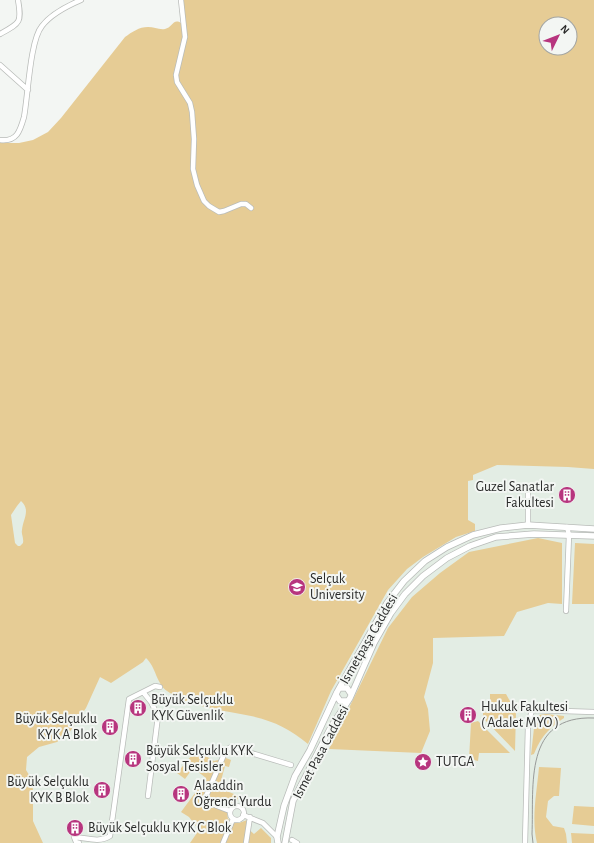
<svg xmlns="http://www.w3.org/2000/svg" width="594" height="843" viewBox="0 0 594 843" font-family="'Alegreya Sans',sans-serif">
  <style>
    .built { fill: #e3ede4 }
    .green { fill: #e6cc95; fill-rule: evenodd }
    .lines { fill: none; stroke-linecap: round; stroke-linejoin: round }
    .minor-casing { stroke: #b9bcb9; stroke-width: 6 }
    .major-casing { stroke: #b9bcb9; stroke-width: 7 }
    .minor { stroke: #fff; stroke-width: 4.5 }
    .major { stroke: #fff; stroke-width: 5.5 }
    .tram { stroke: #989a98; stroke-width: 1 }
    .labels { text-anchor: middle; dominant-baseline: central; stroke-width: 4; stroke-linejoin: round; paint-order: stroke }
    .poi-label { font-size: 14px; fill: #2a2b2a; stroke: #f3f6f3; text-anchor: start }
    .street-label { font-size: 14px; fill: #2a2b2a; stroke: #f3f6f3 }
  </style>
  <rect width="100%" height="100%" fill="#f3f6f3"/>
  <path class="built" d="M594,44V843H0V330Z"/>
  <path class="green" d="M180,0H594V469L568,467L497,465L473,475V480L468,481V520L475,524V531L456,537L423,557L407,569L388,590L331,691L308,744C290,729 274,721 251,716C224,710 191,708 167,691C156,683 156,667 146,658L143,662L111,683L100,677L86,708L69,733L57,742L39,747L27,757L26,770L31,778L33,790V821L43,843H0V143H19L33,140L48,132L61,118L125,37C132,32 139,27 148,27C154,27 159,30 165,29C172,28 173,18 181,23ZM546,24H570V48H546ZM21,501C31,510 23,519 22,530C21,534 24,538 23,543L20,546H18L15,543L11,515L17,506Z
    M538,538L562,543V604L548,603L517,612L504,636L433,638V663L424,697L428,709L430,731L421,753L329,749L388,628L412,597L440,573L469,552Z
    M575,543L594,544V604H572Z
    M490,694H506L516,712L515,751L483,718V712L488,713L490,712Z
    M546,714L564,716V718C548,729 541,737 534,754L531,755L535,719L539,715Z
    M478,721L510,753H511H479L478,761L469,759L471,723Z
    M196,750L214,761L226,758L231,760L229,767L225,766L219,788L239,796L237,801L228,806L227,813L228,819L239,823L247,820L246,827L254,834L261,828L271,838V843H190L199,830L189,817L181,812L206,778L193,768L185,779L177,773Z
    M539,767L561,768L559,796H554L548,801L546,817L553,826L564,828L566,834L567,843H537C531,819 537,791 539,767Z
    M574,806L594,807V826L572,824Z
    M571,833L594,834V843H572Z"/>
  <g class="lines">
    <g class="minor-casing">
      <path id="minor" d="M181,0L185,37L176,75L177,82L190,103L192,112L194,139L193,169L197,185L204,201L209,206L219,212L224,211L241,204H246L251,208
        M0,34C20,23 22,23 18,0
        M0,65L28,90
        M0,140C17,142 20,131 24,117C28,96 30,40 42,26C51,14 67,6 81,0
        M528,491V525
        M566,611L569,535L567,527
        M143,692L151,702L158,716L148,796
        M230 813a7 7 0 1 1 14 0a7 7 0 1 1-14 0Z
        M230,811L204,801L226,750L231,747L291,765
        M243,815L263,823L277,837
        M292,840L297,843
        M79,843L76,842L74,837C87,838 99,843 110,836L129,699L155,686L160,687
        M223,843L233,819
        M246,843L250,817
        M525,843L528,726L532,710L594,712"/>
    </g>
    <g class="major-casing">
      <path id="major" d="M340,688H347L351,694
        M336,695L340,701H348
        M278,843L277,837L284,806L295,776L310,750L337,692L387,603L404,581L425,561L447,547L473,535L501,528L528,525L594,529
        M285,843L293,801L331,727L350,698L374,643L391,613L405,594L423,576L447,558L470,546L496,537L534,534L594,536"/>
    </g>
    <use href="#minor" class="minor"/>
    <use href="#major" class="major"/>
    <path class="tram" d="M533,843L532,834C534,785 523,715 594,718"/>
  </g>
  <defs>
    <g id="building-disc" transform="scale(0.9)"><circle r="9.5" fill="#b7357e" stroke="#f3f6f3"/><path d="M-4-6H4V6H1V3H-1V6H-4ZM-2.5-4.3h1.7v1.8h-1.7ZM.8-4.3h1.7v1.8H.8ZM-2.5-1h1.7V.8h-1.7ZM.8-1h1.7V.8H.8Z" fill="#fff"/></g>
    <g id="university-disc" transform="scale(0.9)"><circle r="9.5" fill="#b7357e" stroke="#f3f6f3"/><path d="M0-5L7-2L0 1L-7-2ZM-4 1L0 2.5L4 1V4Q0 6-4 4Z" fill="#fff"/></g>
    <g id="sight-disc" transform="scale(0.9)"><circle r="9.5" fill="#b7357e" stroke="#f3f6f3"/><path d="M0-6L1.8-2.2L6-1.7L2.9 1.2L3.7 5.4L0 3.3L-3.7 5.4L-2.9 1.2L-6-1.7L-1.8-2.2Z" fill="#fff"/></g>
  </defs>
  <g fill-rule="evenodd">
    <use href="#building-disc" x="567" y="495"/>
    <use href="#university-disc" x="297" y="587"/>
    <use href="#building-disc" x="138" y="708"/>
    <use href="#building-disc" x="468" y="715"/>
    <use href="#building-disc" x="110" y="727"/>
    <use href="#building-disc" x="133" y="759"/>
    <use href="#sight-disc" x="423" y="762"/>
    <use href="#building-disc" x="102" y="790"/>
    <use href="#building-disc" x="181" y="794"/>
    <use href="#building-disc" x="75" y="828"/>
  </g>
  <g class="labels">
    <g class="poi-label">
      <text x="554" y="487" text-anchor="end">Guzel Sanatlar<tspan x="554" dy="16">Fakultesi</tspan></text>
      <text x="310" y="579">Selçuk<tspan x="310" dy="16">University</tspan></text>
      <text x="151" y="700">Büyük Selçuklu<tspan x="151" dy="16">KYK Güvenlik</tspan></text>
      <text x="481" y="707">Hukuk Fakultesi<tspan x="481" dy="16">( Adalet MYO )</tspan></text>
      <text x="97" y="719" text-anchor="end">Büyük Selçuklu<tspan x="97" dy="16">KYK A Blok</tspan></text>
      <text x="146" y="751">Büyük Selçuklu KYK<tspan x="146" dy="16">Sosyal Tesisler</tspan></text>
      <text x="436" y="762">TUTGA</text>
      <text x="89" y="782" text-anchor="end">Büyük Selçuklu<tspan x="89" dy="16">KYK B Blok</tspan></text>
      <text x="194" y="786">Alaaddin<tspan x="194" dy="16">Öğrenci Yurdu</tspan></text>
      <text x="88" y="828">Büyük Selçuklu KYK C Blok</text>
    </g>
    <g class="street-label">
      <text transform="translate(369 639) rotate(-60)">İsmetpaşa Caddesi</text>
      <text transform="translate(321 752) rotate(-62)">Ismet Pasa Caddesi</text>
    </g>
  </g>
  <g transform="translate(558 36) rotate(47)"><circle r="19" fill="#f3f6f3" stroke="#a3a5a3"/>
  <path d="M0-3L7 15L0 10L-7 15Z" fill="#b7357e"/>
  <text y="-6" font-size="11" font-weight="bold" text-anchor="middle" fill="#2a2b2a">N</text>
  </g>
</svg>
